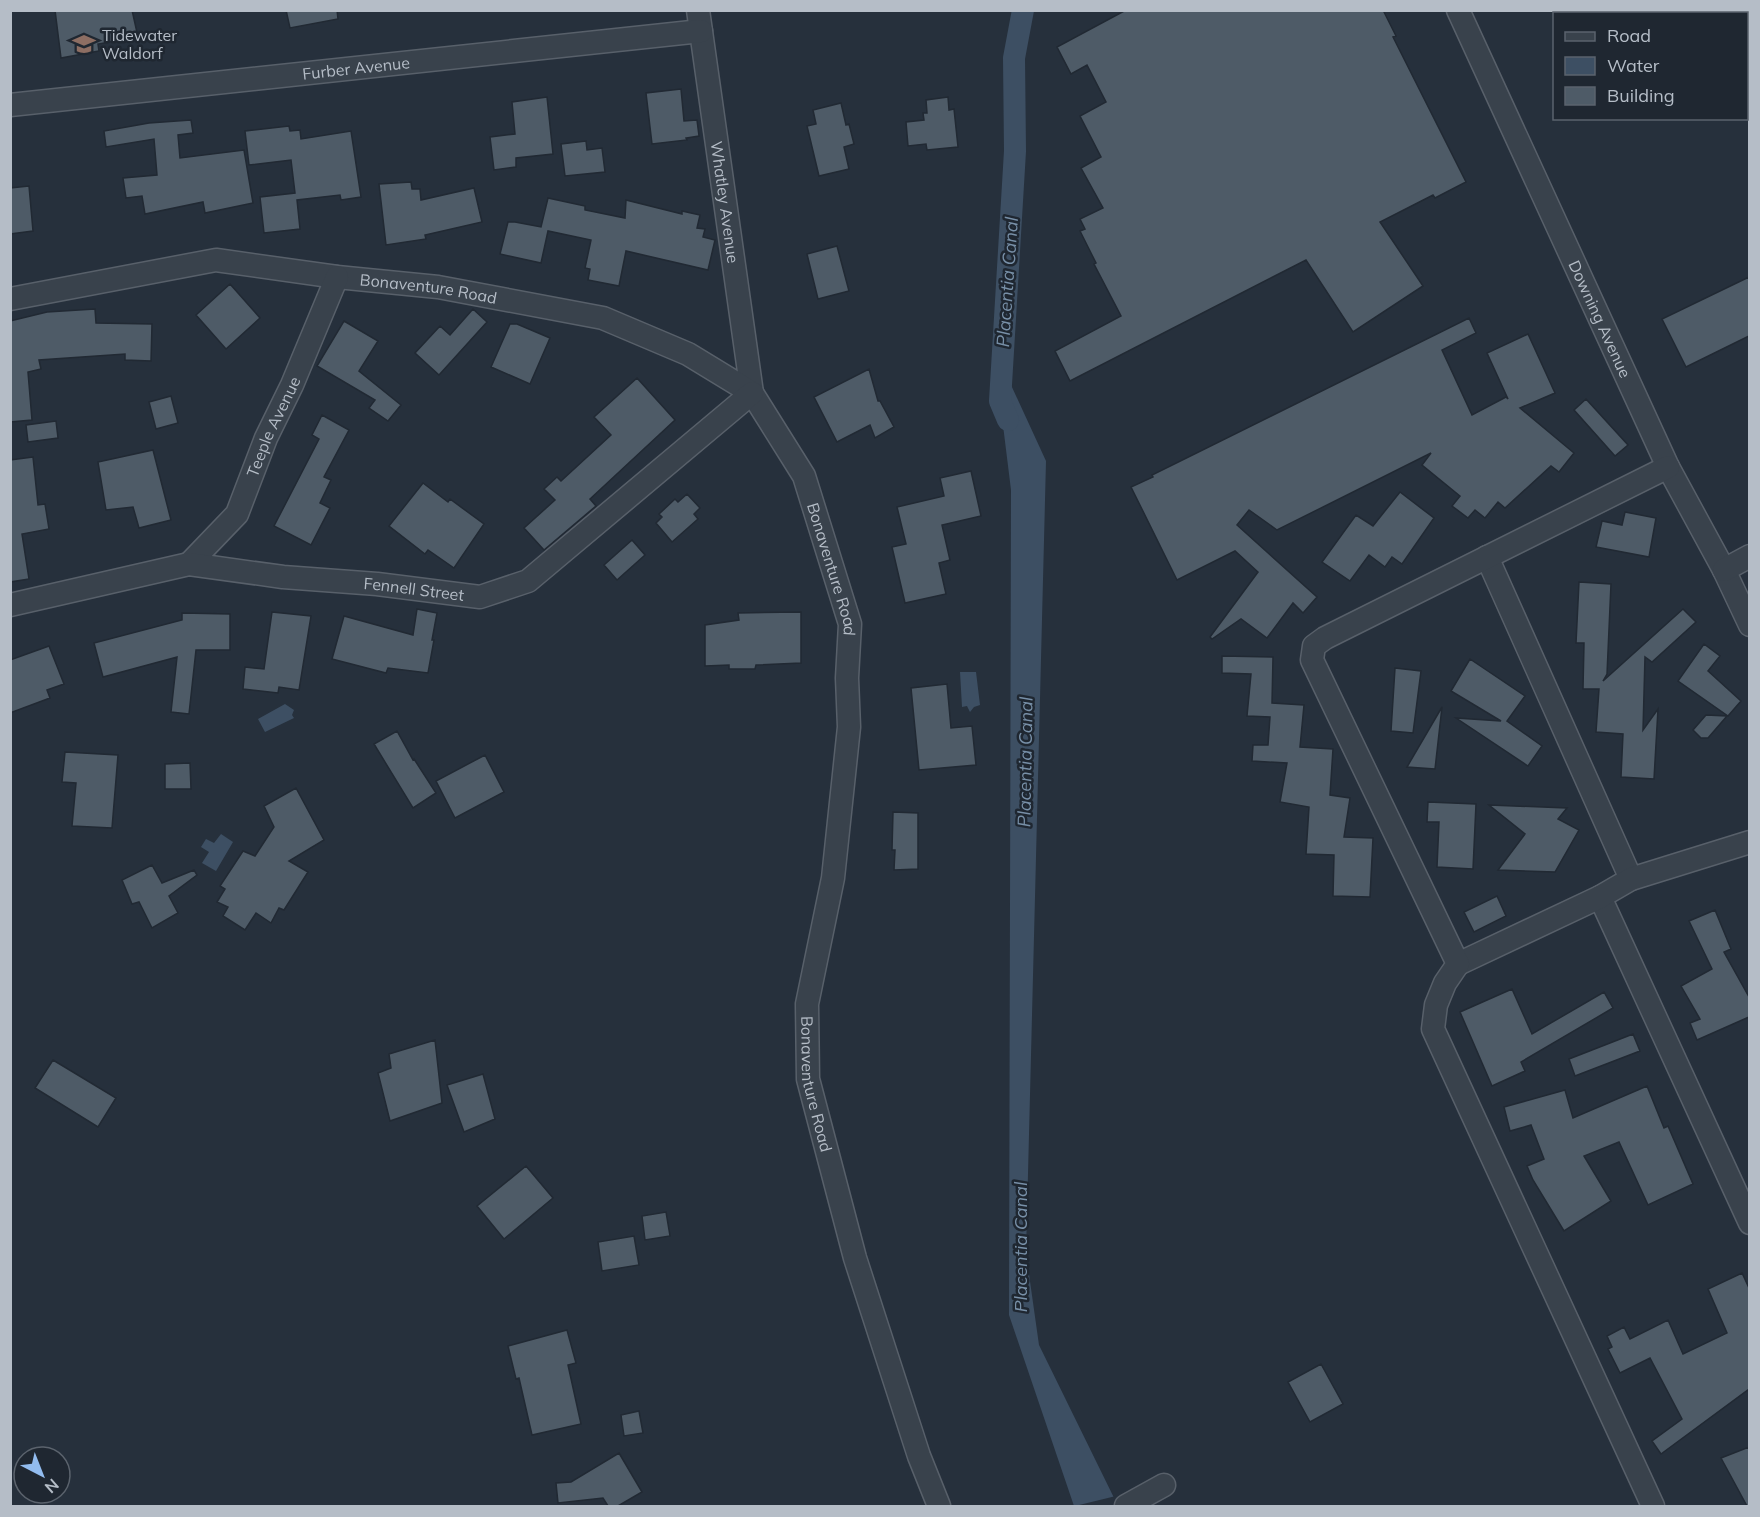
<svg xmlns="http://www.w3.org/2000/svg" width="1760" height="1517" viewBox="0 0 1760 1517" font-family="Mulish,sans-serif">
  <style>
    .water { fill: #3d4f63 }
    .pier { fill: #26303c }
    .lines { fill: none; stroke-linecap: round; stroke-linejoin: round }
    .canal { stroke: #3d4f63; stroke-width: 22 }
    .building { fill: #4e5b67; stroke: #212933; stroke-width: 1.5 }
    .minor-casing { stroke: #58606a; stroke-width: 25 }
    .minor { stroke: #39424c; stroke-width: 22 }
    .labels { text-anchor: middle; dominant-baseline: central; stroke-width: 5; stroke-linejoin: round; paint-order: stroke }
    .poi-label { font-size: 16px; fill: #b5bdc7; stroke: #1f2731; text-anchor: start }
    .street-label { font-size: 16px; fill: #b5bdc7; stroke: #1f2731 }
    .water-label { font-size: 18px; font-style: italic; fill: #7890a8; stroke: #1f2731 }
  </style>
  <rect width="100%" height="100%" fill="#26303c"/>
  <path class="water" d="M1015,151L1011,385L1046,461L1026,1253L1039,1345L1118,1506H1074L1009,1315L1011,490L1000,401Z
    M960,672H976L980,705L974,707L970,712L967,706L962,707Z
    M285,704L294,710L292,715L294,718L265,732L258,719Z
    M221,834L233,842L216,871L202,863L209,852L201,847L206,839L214,843Z"/>
  <path class="pier" d="M1116,1496L1121,1506H1075Z"/>
  <g class="lines">
    <path class="canal" d="M1008,420L1000,401L1015,151L1014,58L1023,10"/>
  </g>
  <path class="building" d="M55,10H132L138,37L98,44L99,51L61,58Z
    M286,10H337L338,19L290,28Z
    M1126,10H1383L1396,36L1393,37L1466,182L1435,198L1433,195L1380,222L1423,286L1353,332L1306,260L1070,381L1055,351L1121,316L1094,264L1096,263L1080,231L1085,229L1080,219L1103,208L1081,168L1101,157L1080,116L1106,102L1087,65L1071,74L1057,47Z
    M681,89L684,121L697,120L699,136L686,138L687,140L652,144L646,93Z
    M547,97L553,154L516,158V167L494,170L490,137L515,134L512,102Z
    M948,97L949,110L954,109L958,147L927,150L926,144L908,146L906,122L924,120L923,113H927L926,100Z
    M841,103L846,125L849,124L854,144L844,147L849,169L819,176L807,126L816,124L813,110Z
    M191,120L193,133L178,135L180,158L244,150L253,203L205,213L203,202L145,214L142,196L126,198L123,178L157,175L154,139L106,147L104,131L149,123Z
    M289,126L290,131L300,130L301,139L351,131L361,197L341,200L340,195L297,200L300,229L264,233L260,197L295,193L291,160L249,165L245,131Z
    M586,141L587,150L602,148L605,172L565,176L561,144Z
    M411,182L412,189H420L421,200L474,188L482,222L425,235L426,239L386,245L379,184Z
    M29,186L33,231L10,234V188Z
    M548,198L585,206V210L625,218L626,200L682,214V211L700,215L697,228L705,229L703,237L715,240L708,270L626,251L619,286L588,280L590,269L585,268L591,240L548,231L541,263L500,254L508,222H515L541,227Z
    M837,246L849,291L818,299L807,254Z
    M1749,277V336L1686,367L1662,319Z
    M230,284L260,318L226,349L196,315Z
    M95,309L96,323L152,324L151,361L125,360V354L39,360L41,369L28,372L32,420L10,422V321L47,312Z
    M473,309L487,322L439,375L415,353L440,326L450,335Z
    M1469,318L1476,333L1442,350L1472,415L1506,397L1508,399L1487,353L1528,334L1555,393L1520,408L1574,453L1559,472L1551,466L1505,508L1498,502L1485,518L1475,510L1468,518L1452,506L1460,496L1422,465L1431,453L1277,530L1249,510L1237,525L1317,597L1303,613L1293,603L1267,638L1241,619L1212,639L1210,637L1258,572L1235,551L1177,580L1131,487L1153,477L1152,475Z
    M344,321L378,341L359,371L401,405L388,421L369,408L375,400L317,366Z
    M510,324H517L550,338L530,384L491,367Z
    M869,369L878,401H880L894,427L875,438L870,425L837,442L814,397Z
    M637,378L675,420L590,499L596,506L544,550L524,528L555,500L544,489L557,477L561,481L611,435L594,417Z
    M171,396L178,423L156,429L149,402Z
    M1586,399L1628,445L1615,456L1574,410Z
    M322,415L349,430L324,477L331,480L320,503L330,508L311,545L274,526L319,439L312,435Z
    M56,421L58,438L28,442L26,425Z
    M153,450L171,520L139,528L133,507L106,510L98,462Z
    M33,457L38,505L45,504L49,529L22,534L29,579L10,582V460Z
    M971,471L981,516L942,525L950,560L939,563L946,594L905,603L892,547L906,544L897,507L944,496L940,478Z
    M423,483L448,502L450,499L484,524L454,568L428,550L425,554L389,526Z
    M1400,492L1434,518L1402,564L1392,557L1385,567L1369,555L1350,581L1322,562L1356,515L1373,526Z
    M687,494L700,508L694,514L698,519L672,542L656,523L662,517L659,514L675,499L678,502Z
    M1625,512L1656,518L1649,557L1596,547L1602,521L1622,525Z
    M632,540L645,555L617,580L604,565Z
    M1579,582L1611,584L1607,674L1603,681L1683,609L1696,622L1652,662L1645,657L1643,730L1658,709L1654,779L1621,777L1623,734L1596,732L1599,689H1583L1584,643H1576Z
    M417,609L437,613L432,640H434L428,673L388,668L386,673L332,659L344,616L413,635Z
    M272,612L311,616L299,690L279,687L278,693L243,689L245,667L264,669Z
    M801,612V663L756,665L755,669H729V665L705,666V625L739,620L738,613Z
    M182,613L230,614V650H196L189,714L171,712L177,657L103,677L94,643L182,620Z
    M1704,644L1720,656L1708,671L1741,701L1728,716L1678,681Z
    M49,646L64,684L47,690L50,698L10,713V660Z
    M1222,656L1273,657L1272,703L1304,705L1300,747L1333,749L1330,795L1350,798L1344,837L1373,838L1370,897L1333,896L1334,855L1306,854L1309,807L1280,802L1287,763L1252,761L1253,745H1268L1270,717L1247,716L1251,674L1222,673Z
    M1470,659L1525,696L1507,721L1542,746L1528,766L1456,718L1501,721L1451,691Z
    M1395,668L1421,671L1413,733L1391,731Z
    M947,684L951,728L972,726L976,765L919,770L911,688Z
    M1442,707L1435,769L1407,767Z
    M1706,715L1727,716L1708,738H1701L1693,730Z
    M397,731L413,760L414,759L436,793L413,808L374,744Z
    M65,752L118,755L112,828L72,826L76,783L62,782Z
    M485,755L504,792L455,818L436,781Z
    M190,763L191,789H165V764Z
    M296,788L324,840L289,861L308,872L284,910L279,908L271,923L256,913L245,930L223,916L228,907L217,902L225,889L220,886L243,851L255,856L274,827L264,806Z
    M1428,802L1476,804L1473,869L1437,867L1439,822H1427Z
    M1489,805L1567,808L1558,819L1579,830L1555,872L1498,870L1525,834Z
    M893,812L918,813V869L894,870L895,850H892Z
    M152,865L162,883L194,870L197,875L169,896L178,913L152,928L139,902L132,904L122,880Z
    M1497,896L1506,916L1474,932L1464,912Z
    M1715,910L1731,949L1724,952L1749,997V1017L1697,1040L1690,1023L1700,1019L1681,986L1712,969L1689,921Z
    M1512,989L1532,1034L1604,992L1613,1008L1521,1062L1525,1071L1492,1086L1460,1012Z
    M1633,1034L1640,1051L1575,1076L1569,1059Z
    M435,1040L442,1103L390,1121L378,1073L391,1068L389,1054Z
    M53,1060L116,1098L98,1127L35,1088Z
    M483,1074L495,1119L464,1132L447,1085Z
    M1647,1086L1664,1128L1668,1126L1693,1184L1648,1205L1619,1142L1584,1156L1611,1201L1564,1231L1533,1180L1527,1166L1544,1159L1531,1125L1510,1131L1504,1107L1565,1090L1573,1118Z
    M526,1166L553,1198L504,1239L477,1206Z
    M666,1212L670,1236L645,1240L642,1216Z
    M634,1236L639,1265L602,1271L598,1242Z
    M1742,1273L1749,1288V1389L1661,1454L1652,1441L1682,1419L1650,1358L1620,1373L1608,1349L1612,1347L1607,1336L1624,1327L1630,1339L1668,1320L1683,1354L1727,1333L1708,1289Z
    M567,1330L576,1363L568,1365L581,1424L532,1435L519,1378L516,1379L508,1346Z
    M1321,1364L1343,1404L1310,1422L1288,1382Z
    M639,1411L643,1433L624,1436L621,1415Z
    M1749,1447V1506H1747L1721,1458Z
    M619,1453L642,1492L618,1506H608L603,1498L558,1503L556,1483L571,1482Z"/>
  <g class="lines">
    <g class="minor-casing">
      <g id="minor">
        <path id="s1" d="M698,10L752,393"/>
        <path id="s2" d="M1458,10L1668,467L1724,570L1750,625"/>
        <path id="s3" d="M10,105L701,31"/>
        <path id="s4" d="M10,299L216,260L337,277L438,287L603,318L688,354L752,393L804,476L850,624L847,678L849,727L833,878L807,1004L808,1079L855,1258L919,1456L939,1506"/>
        <path d="M1487,557L1631,879"/>
        <path id="s5" d="M189,564L237,514L266,438L292,385L337,277"/>
        <path d="M1724,570L1750,556"/>
        <path id="s6" d="M10,605L189,564L283,577L377,584L480,597L528,581L752,393"/>
        <path d="M1600,897L1750,1223"/>
        <path d="M1458,964L1600,897L1631,879L1750,842"/>
        <path d="M1126,1506L1164,1485"/>
        <path d="M1653,1506L1433,1029L1436,1005L1445,983L1458,964L1312,660L1314,646L1325,638L1668,467"/>
      </g>
    </g>
    <use href="#minor" class="minor"/>
  </g>
  <defs>
    <g id="school-bare" transform="scale(1.8)"><path d="M0-5L7-2L0 1L-7-2ZM-4 1L0 2.5L4 1V4Q0 6-4 4Z" fill="#8d6e63" stroke="#1f2731" stroke-width="2.5" paint-order="stroke"/></g>
  </defs>
  <g fill-rule="evenodd">
    <use href="#school-bare" x="84" y="44"/>
  </g>
  <g class="labels">
    <g class="poi-label">
      <text x="102" y="35">Tidewater<tspan x="102" dy="18">Waldorf</tspan></text>
    </g>
    <g class="street-label">
      <text stroke="none"><textPath href="#s3" startOffset="348">Furber Avenue</textPath></text>
      <text stroke="none"><textPath href="#s1" startOffset="194">Whatley Avenue</textPath></text>
      <text stroke="none"><textPath href="#s4" startOffset="424">Bonaventure Road</textPath></text>
      <text stroke="none"><textPath href="#s2" startOffset="340">Downing Avenue</textPath></text>
      <text stroke="none"><textPath href="#s5" startOffset="164">Teeple Avenue</textPath></text>
      <text stroke="none"><textPath href="#s4" startOffset="964">Bonaventure Road</textPath></text>
      <text stroke="none"><textPath href="#s6" startOffset="410">Fennell Street</textPath></text>
      <text stroke="none"><textPath href="#s4" startOffset="1486">Bonaventure Road</textPath></text>
    </g>
    <g class="water-label">
      <text transform="translate(1007 282) rotate(-86)">Placentia Canal</text>
      <text transform="translate(1025 762) rotate(-89)">Placentia Canal</text>
      <text transform="translate(1020 1247) rotate(-90)">Placentia Canal</text>
    </g>
  </g>
  <rect width="1760" height="1517" fill="none" stroke="#b5bdc7" stroke-width="24"/>
  <rect x="1553" y="12" width="195" height="108" fill="#1f2731" stroke="#5b636d" stroke-width="1.5"/>
  <rect x="1565" y="32" width="30" height="9" fill="#39424c" stroke="#5b636d" stroke-width="1.5"/>
  <text x="1607" y="42" font-size="18" fill="#b5bdc7">Road</text>
  <rect x="1565" y="57" width="30" height="18" fill="#3d4f63" stroke="#5b636d" stroke-width="1.5"/>
  <text x="1607" y="72" font-size="18" fill="#b5bdc7">Water</text>
  <rect x="1565" y="87" width="30" height="18" fill="#4e5b67" stroke="#5b636d" stroke-width="1.5"/>
  <text x="1607" y="102" font-size="18" fill="#b5bdc7">Building</text>
  <g transform="translate(42 1475) rotate(138)"><circle r="28" fill="#1f2731" stroke="#5b636d" stroke-width="1.5"/>
  <path d="M0-4.5L10 22L0 15L-10 22Z" fill="#92bcef"/>
  <text y="-9" font-size="16" font-weight="bold" text-anchor="middle" fill="#b5bdc7">N</text>
  </g>
</svg>
